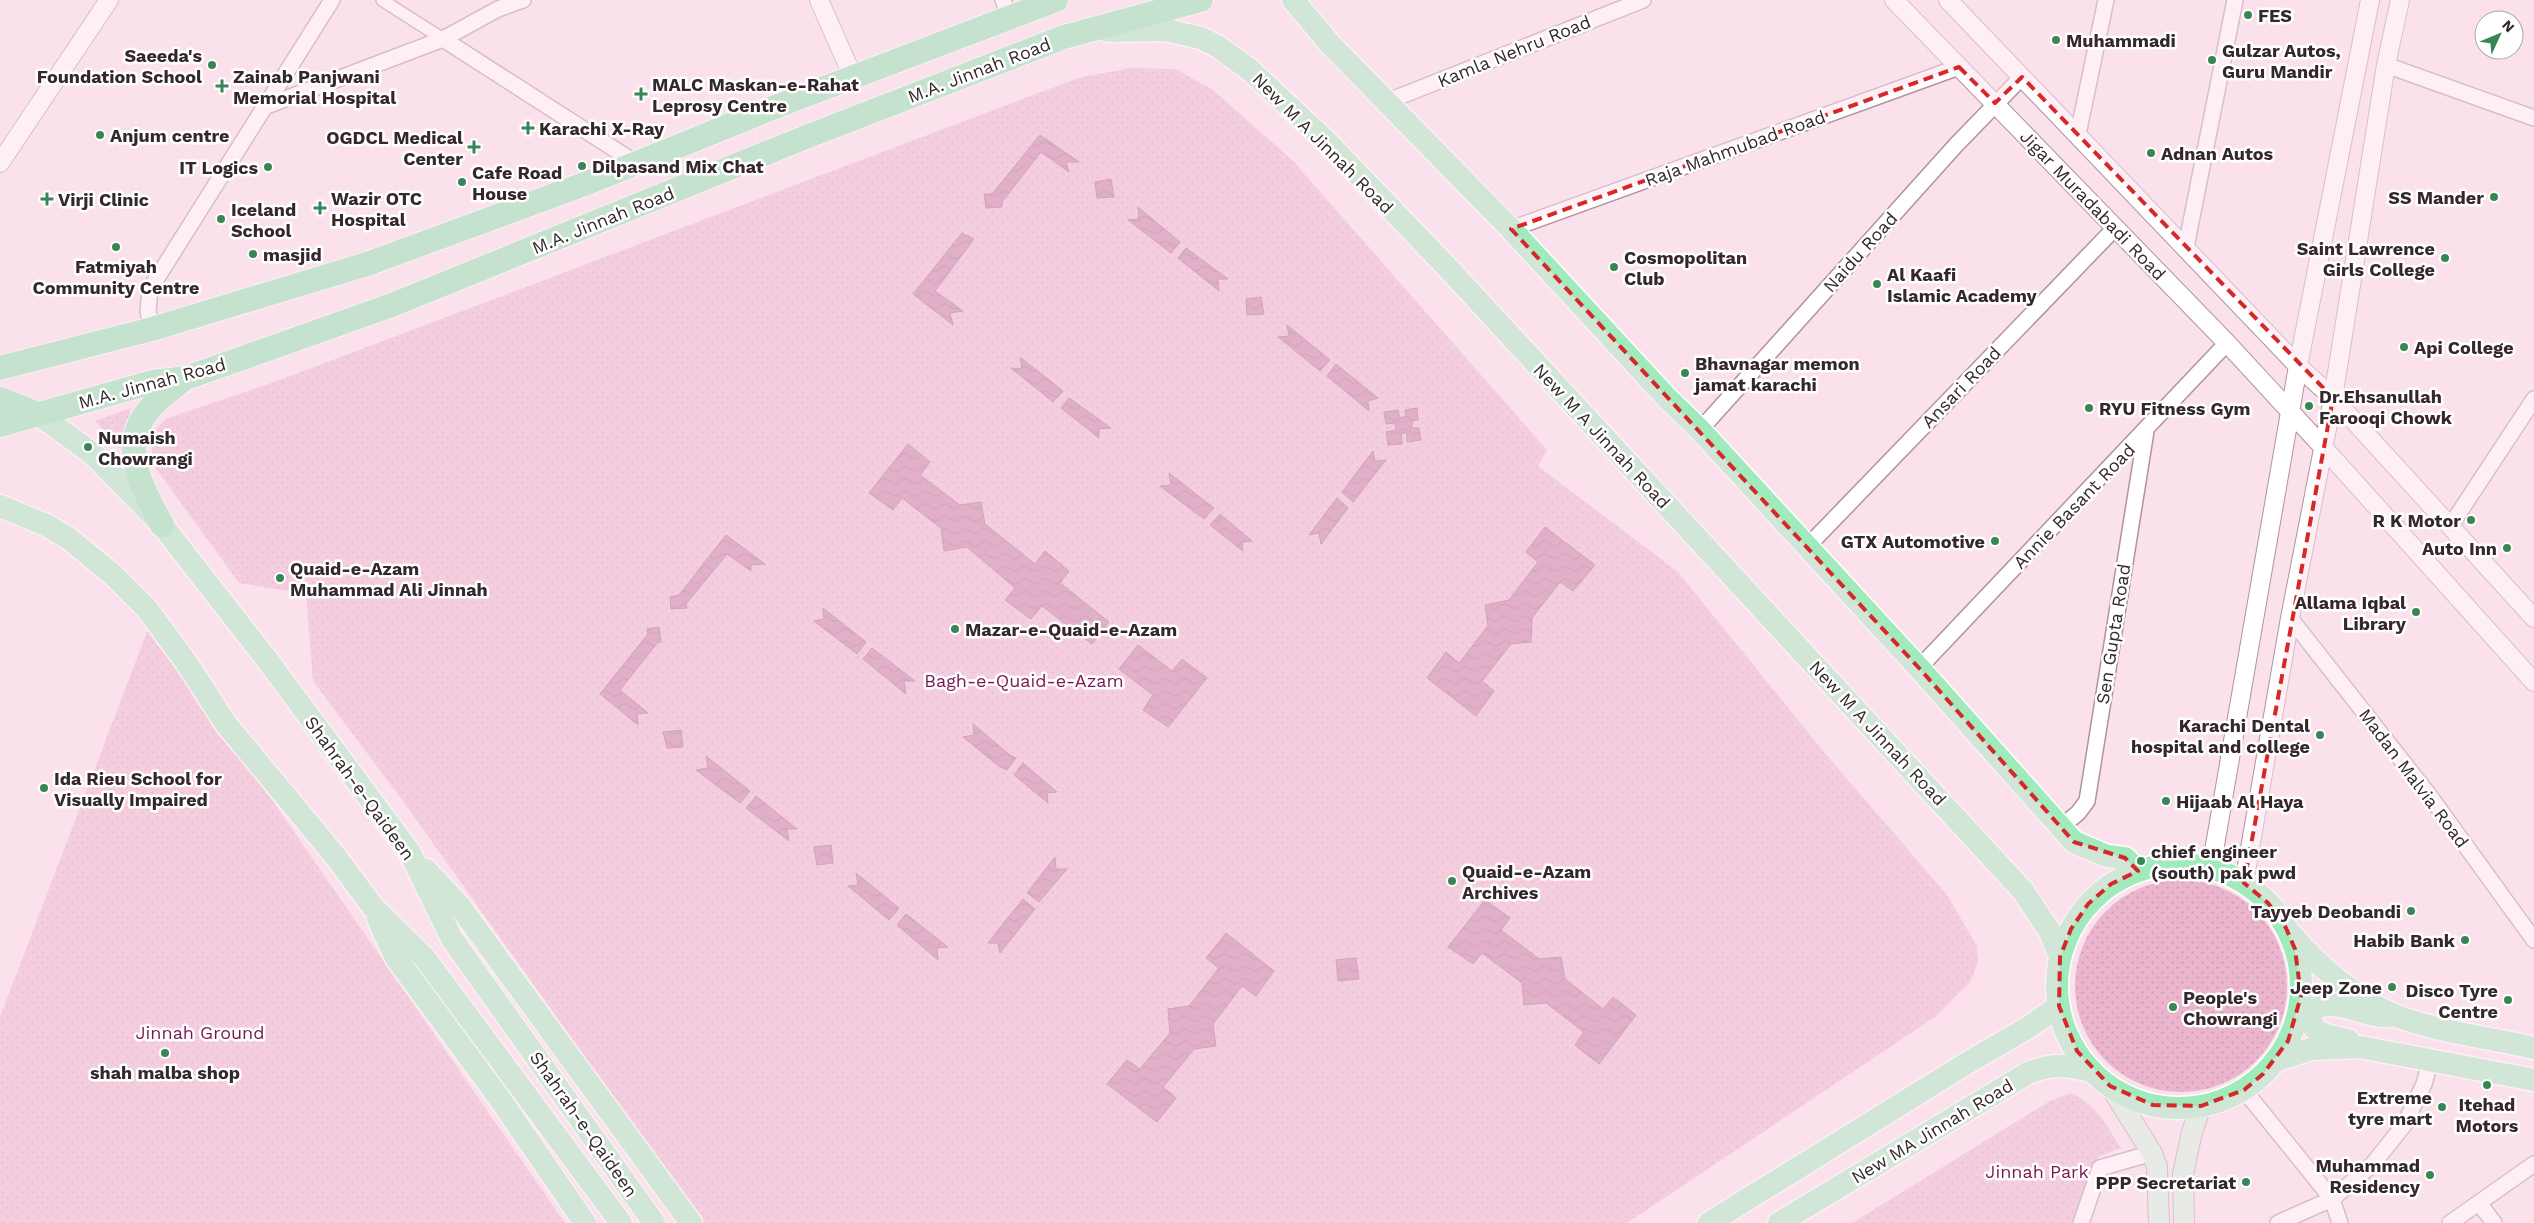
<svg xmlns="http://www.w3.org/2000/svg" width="2534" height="1223" viewBox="0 0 2534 1223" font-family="'Work Sans',sans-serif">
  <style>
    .grass { fill: url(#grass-dots) }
    .water { fill: url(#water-waves); stroke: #995b7b }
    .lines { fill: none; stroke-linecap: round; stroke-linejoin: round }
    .pedestrian-casing { stroke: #b092a0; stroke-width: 14 }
    .minor-casing { stroke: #b092a0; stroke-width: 18 }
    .tertiary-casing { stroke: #b092a0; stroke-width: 20 }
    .secondary-casing { stroke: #b092a0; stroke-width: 22 }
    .primary-casing { stroke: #fff; stroke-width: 25 }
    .trunk-casing { stroke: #fff; stroke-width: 26 }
    .pedestrian { stroke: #fff; stroke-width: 11 }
    .minor { stroke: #fff; stroke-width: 15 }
    .tertiary { stroke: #fff; stroke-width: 18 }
    .secondary { stroke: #d0f4de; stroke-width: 20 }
    .primary { stroke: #a1eabc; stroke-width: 22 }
    .trunk { stroke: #82e3a6; stroke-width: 24 }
    .marked { fill: none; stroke: #d62828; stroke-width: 4; stroke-dasharray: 10 6; stroke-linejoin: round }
    .poi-dot { fill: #388655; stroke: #fff; stroke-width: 2 }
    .labels { text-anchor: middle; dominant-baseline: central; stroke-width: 5; stroke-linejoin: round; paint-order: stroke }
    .poi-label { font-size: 18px; font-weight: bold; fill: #34282d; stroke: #fff; text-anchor: start }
    .street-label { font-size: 18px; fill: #34282d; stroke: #fff }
    .park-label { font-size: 18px; fill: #7b1654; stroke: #fff }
  </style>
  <defs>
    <pattern id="grass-dots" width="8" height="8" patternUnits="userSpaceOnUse" patternTransform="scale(1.25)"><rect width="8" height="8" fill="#ebb5ce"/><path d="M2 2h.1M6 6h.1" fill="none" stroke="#ca9cb1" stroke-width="1.8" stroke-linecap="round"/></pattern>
    <pattern id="water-waves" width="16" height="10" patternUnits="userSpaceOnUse" patternTransform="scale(1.25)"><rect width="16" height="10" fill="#c4719c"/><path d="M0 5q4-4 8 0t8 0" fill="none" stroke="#a05d80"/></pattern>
  </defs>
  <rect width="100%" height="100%" fill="#fbe1ec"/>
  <path class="grass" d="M1131,68L1176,69L1213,90L1293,161L1547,450L1538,466L1678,572L1824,752L1947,895L1977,946L1978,962L1970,982L1935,1017L1627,1223H703L405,804L313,681L306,594L239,583L157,470C149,448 147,433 168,418L277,381L1081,77Z
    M131,408L123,452L95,421Z
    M150,624L565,1223H0V1017Z
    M2075 986a106 106 0 1 1 212 0a106 106 0 1 1-212 0Z
    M2071,1093C2096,1104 2107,1126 2121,1148L2098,1157L2075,1223H1852L2050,1101Z"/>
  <path class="water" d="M1040,135L1079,162H1066L1069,172L1041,152L1002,202V207L986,208L984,194H992Z
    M1111,179L1114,197L1097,198L1095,182Z
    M1138,207L1180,242L1171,253L1128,220L1139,219Z
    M962,233L974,239L935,291L963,311L950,313L953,325L913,294Z
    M1186,248L1228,279H1218L1219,291L1178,258Z
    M1261,297L1264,314L1247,315L1246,299Z
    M1287,325L1330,360L1320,371L1278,337L1289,336Z
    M1020,357L1063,391L1053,402L1011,368L1022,369Z
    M1336,364L1378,398L1368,401L1369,411L1327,376Z
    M1069,398L1111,428L1099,429V438L1061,408Z
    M1417,408L1418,420L1412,421V428H1419L1421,440L1407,442V433H1401L1402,444L1388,445L1386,432L1396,430L1395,423L1386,424L1384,412L1398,410L1400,418L1406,416L1405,410Z
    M908,444L930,462L920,475L960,505L981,502L985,524L1035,564L1045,551L1069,571L1060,583L1109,622L1092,644L1042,606L1031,619L1005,600L1015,588L967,547L944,551L941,528L902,498L893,510L869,493Z
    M1373,451L1375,461L1386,460L1353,502L1342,492Z
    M1169,473L1214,508L1204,519L1160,486L1171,485Z
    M1337,498L1348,508L1321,544L1319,533L1309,535Z
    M1220,514L1252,541L1242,542L1243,551L1210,525Z
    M1545,527L1595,565L1573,591L1560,582L1532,618L1531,642L1511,644L1482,681L1494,691L1476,716L1427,678L1446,652L1459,663L1488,626L1485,605L1509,600L1538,562L1526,552Z
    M726,535L765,564L751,565V571L727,554L686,604L687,608L671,609L670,597L679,595Z
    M823,608L866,642L857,654L814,621L824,619Z
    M659,627L661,642H658L620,690L648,713L637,714L638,725L600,694L648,634L647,629Z
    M1138,645L1172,671L1182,659L1207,678L1168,727L1143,710L1153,695L1119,669Z
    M872,648L915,681H904L906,694L863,659Z
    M973,724L1010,755L1016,758L1007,770L1000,767L963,737L974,735Z
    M681,730L683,747L667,748L663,732Z
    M706,756L750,791L740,803L696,770L708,768Z
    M1023,763L1057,792L1047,793L1048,803L1014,775Z
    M756,796L797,829H787L789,841L746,808Z
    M831,845L833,863L817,865L814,847Z
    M1055,857L1056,869H1067L1039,902L1027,893Z
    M856,873L899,908L889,920L848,886L858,885Z
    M1023,899L1035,909L1000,953L998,943H988Z
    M1485,900L1510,918L1501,930L1539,959L1561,957L1565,979L1603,1009L1613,997L1636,1015L1599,1064L1575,1045L1584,1032L1546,1003L1524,1005L1522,983L1482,953L1473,964L1448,947Z
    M906,914L948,947L937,948L938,960L897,925Z
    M1226,933L1274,971L1256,996L1242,986L1213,1024L1216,1046L1194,1049L1163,1087L1176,1098L1157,1122L1107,1084L1127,1060L1140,1069L1170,1033L1168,1009L1189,1006L1219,968L1206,958Z
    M1356,958L1359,979L1338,981L1336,960Z"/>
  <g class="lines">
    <g class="pedestrian-casing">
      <path id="pedestrian" d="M382,0L443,39"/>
    </g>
    <g class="minor-casing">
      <path id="minor" d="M1003,0L1010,18
        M443,39L636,163
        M2386,65L2534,118
        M1386,102L1643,0
        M264,107L443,39L498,9L523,0
        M2078,134L2106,0
        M1511,229L1959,67
        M2186,247L2235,0
        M152,329L148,311L150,289L332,0
        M1700,430L1956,145L2022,77
        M2451,525L2534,399
        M1807,547L2115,228
        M2290,618L2429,795L2534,940
        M1919,668L2227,343
        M2061,827L2078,813L2087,801L2146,431
        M2244,1090L2332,1199L2340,1223
        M2479,1203L2494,1223
        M2081,1223L2100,1168L2152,1153
        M2278,1223L2332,1199L2372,1165L2404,1125L2424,1084L2431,1059
        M2450,1223L2534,1164"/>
    </g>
    <g class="tertiary-casing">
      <path id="tertiary" d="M819,0L853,77
        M1894,0L2227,343L2322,446L2534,682
        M1948,0L2298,366L2333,398L2534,618
        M0,163L109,0
        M2211,868L2298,366L2370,0
        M2244,883L2290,618L2333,398L2386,65L2400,0"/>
    </g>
    <g class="secondary-casing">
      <path id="secondary" d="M2110,1086L2152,1153L2157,1167L2159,1223
        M2184,1223L2183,1174L2192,1132L2201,1106"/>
    </g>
    <g class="primary-casing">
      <path id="primary" d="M1293,0L1330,44L1511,229L1667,398L1700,430L1919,668L2074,842L2107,856L2125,858L2138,871
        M1108,31L1166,30L1201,38L1217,46L1250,70L1326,141L1446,266L2023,891L2050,932L2060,957
        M38,414L93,454L162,525L268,661L410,853L452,939L654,1223
        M0,506L46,525L68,538L112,574L147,609L186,662L226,724L336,857L373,907L424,957L621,1223
        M2057 986a122 122 0 1 1 244 0a122 122 0 1 1-244 0Z
        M426,870L458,904L691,1223
        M378,919L396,958L497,1095L585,1223
        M2293,936C2318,967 2362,1003 2399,1017C2441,1032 2491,1038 2534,1048
        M2348,1040C2331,1036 2304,1035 2313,1010C2334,995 2364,1018 2388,1016
        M2275,1061L2311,1049L2360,1047L2534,1080
        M1709,1223L1972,1060L2029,1027L2059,1006
        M1779,1223L2028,1073C2053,1063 2066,1065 2092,1071"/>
    </g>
    <g class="trunk-casing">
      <path id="trunk" d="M0,368L152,329L367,264L590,182L780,105L1056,0
        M0,399L38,414
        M0,425L153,382L186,378L392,305L801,139L1064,37L1201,0
        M162,525C144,490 118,449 147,412C157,399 172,389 184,379"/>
    </g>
    <use href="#pedestrian" class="pedestrian"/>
    <use href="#minor" class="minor"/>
    <use href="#tertiary" class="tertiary"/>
    <use href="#secondary" class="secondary"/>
    <use href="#primary" class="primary"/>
    <use href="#trunk" class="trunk"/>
  </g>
  <path d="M0 0H2534V1223H0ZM1959,67L1995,103L2022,77L2333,398L2244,883L2268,903L2286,928L2295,949L2301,996L2288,1041L2263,1074L2244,1090L2201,1106L2153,1105L2110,1086L2077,1051L2059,1006L2060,957L2071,929L2088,904L2111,884L2138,871L2125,858L2074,842L1919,668L1511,229Z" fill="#fbe1ec" fill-opacity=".55" fill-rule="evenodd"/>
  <path class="marked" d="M1959,67L1995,103L2022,77L2333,398L2244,883L2268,903L2286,928L2295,949L2301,996L2288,1041L2263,1074L2244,1090L2201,1106L2153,1105L2110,1086L2077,1051L2059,1006L2060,957L2071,929L2088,904L2111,884L2138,871L2125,858L2074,842L1919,668L1511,229Z"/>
  <g class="poi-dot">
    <circle cx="2248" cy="15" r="5"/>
    <circle cx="2056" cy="40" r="5"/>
    <circle cx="2212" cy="60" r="5"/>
    <circle cx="212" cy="65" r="5"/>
    <path d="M219.5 78.5h5v5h5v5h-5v5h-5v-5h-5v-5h5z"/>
    <path d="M638.5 86.5h5v5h5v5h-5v5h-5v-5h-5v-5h5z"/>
    <path d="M525.5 120.5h5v5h5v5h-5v5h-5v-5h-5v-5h5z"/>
    <circle cx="100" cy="135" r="5"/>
    <path d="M471.5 139.5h5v5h5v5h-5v5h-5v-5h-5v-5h5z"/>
    <circle cx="2151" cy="153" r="5"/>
    <circle cx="582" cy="166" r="5"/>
    <circle cx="268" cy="167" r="5"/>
    <circle cx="462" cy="182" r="5"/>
    <circle cx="2494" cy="197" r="5"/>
    <path d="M44.5 191.5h5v5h5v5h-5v5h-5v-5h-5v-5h5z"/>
    <path d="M317.5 200.5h5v5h5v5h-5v5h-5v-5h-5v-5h5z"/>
    <circle cx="221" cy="219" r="5"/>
    <circle cx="116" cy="247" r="5"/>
    <circle cx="253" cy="254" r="5"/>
    <circle cx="2445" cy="258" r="5"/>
    <circle cx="1614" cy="267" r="5"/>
    <circle cx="1877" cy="284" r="5"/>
    <circle cx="2404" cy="347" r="5"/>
    <circle cx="1685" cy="373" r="5"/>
    <circle cx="2309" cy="406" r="5"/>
    <circle cx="2089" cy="408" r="5"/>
    <circle cx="88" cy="447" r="5"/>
    <circle cx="2471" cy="520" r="5"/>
    <circle cx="1995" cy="541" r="5"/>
    <circle cx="2507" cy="548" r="5"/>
    <circle cx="280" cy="578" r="5"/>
    <circle cx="2416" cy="612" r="5"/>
    <circle cx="955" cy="629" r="5"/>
    <circle cx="2320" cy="735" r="5"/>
    <circle cx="44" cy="788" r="5"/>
    <circle cx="2166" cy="801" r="5"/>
    <circle cx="2141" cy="861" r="5"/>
    <circle cx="1452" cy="881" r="5"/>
    <circle cx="2411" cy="911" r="5"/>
    <circle cx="2465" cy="940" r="5"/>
    <circle cx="2392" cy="987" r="5"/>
    <circle cx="2508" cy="1000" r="5"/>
    <circle cx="2173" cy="1007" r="5"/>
    <circle cx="165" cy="1053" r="5"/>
    <circle cx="2487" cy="1085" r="5"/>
    <circle cx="2442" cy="1107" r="5"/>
    <circle cx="2430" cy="1175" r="5"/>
    <circle cx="2246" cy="1182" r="5"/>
  </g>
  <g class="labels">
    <g class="poi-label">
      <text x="2258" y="15">FES</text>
      <text x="2066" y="40">Muhammadi</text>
      <text x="2222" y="50">Gulzar Autos,<tspan x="2222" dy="21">Guru Mandir</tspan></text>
      <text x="202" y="55" text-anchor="end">Saeeda's<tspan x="202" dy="21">Foundation School</tspan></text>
      <text x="233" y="76">Zainab Panjwani<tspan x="233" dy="21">Memorial Hospital</tspan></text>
      <text x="652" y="84">MALC Maskan-e-Rahat<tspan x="652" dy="21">Leprosy Centre</tspan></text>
      <text x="539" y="128">Karachi X-Ray</text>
      <text x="110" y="135">Anjum centre</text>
      <text x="463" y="137" text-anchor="end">OGDCL Medical<tspan x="463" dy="21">Center</tspan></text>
      <text x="2161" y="153">Adnan Autos</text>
      <text x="592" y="166">Dilpasand Mix Chat</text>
      <text x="258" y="167" text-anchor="end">IT Logics</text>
      <text x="472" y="172">Cafe Road<tspan x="472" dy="21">House</tspan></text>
      <text x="2484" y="197" text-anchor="end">SS Mander</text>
      <text x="331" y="198">Wazir OTC<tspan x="331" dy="21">Hospital</tspan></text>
      <text x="58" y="199">Virji Clinic</text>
      <text x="231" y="209">Iceland<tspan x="231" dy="21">School</tspan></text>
      <text x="2435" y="248" text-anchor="end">Saint Lawrence<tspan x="2435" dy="21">Girls College</tspan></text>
      <text x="263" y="254">masjid</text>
      <text x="1624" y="257">Cosmopolitan<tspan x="1624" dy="21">Club</tspan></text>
      <text x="116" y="266" text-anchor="middle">Fatmiyah<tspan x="116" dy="21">Community Centre</tspan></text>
      <text x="1887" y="274">Al Kaafi<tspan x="1887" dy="21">Islamic Academy</tspan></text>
      <text x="2414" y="347">Api College</text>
      <text x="1695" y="363">Bhavnagar memon<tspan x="1695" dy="21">jamat karachi</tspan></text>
      <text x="2319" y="396">Dr.Ehsanullah<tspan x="2319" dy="21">Farooqi Chowk</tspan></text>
      <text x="2099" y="408">RYU Fitness Gym</text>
      <text x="98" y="437">Numaish<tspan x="98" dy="21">Chowrangi</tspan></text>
      <text x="2461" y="520" text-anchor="end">R K Motor</text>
      <text x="1985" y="541" text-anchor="end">GTX Automotive</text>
      <text x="2497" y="548" text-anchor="end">Auto Inn</text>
      <text x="290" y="568">Quaid-e-Azam<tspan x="290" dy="21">Muhammad Ali Jinnah</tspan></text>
      <text x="2406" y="602" text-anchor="end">Allama Iqbal<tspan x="2406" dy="21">Library</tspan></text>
      <text x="965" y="629">Mazar-e-Quaid-e-Azam</text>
      <text x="2310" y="725" text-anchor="end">Karachi Dental<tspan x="2310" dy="21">hospital and college</tspan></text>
      <text x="54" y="778">Ida Rieu School for<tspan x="54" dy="21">Visually Impaired</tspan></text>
      <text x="2176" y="801">Hijaab Al Haya</text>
      <text x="2151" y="851">chief engineer<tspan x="2151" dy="21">(south) pak pwd</tspan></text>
      <text x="1462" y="871">Quaid-e-Azam<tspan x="1462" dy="21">Archives</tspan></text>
      <text x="2401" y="911" text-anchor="end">Tayyeb Deobandi</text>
      <text x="2455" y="940" text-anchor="end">Habib Bank</text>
      <text x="2382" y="987" text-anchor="end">Jeep Zone</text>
      <text x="2498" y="990" text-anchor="end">Disco Tyre<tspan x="2498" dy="21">Centre</tspan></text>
      <text x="2183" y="997">People's<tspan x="2183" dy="21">Chowrangi</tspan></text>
      <text x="165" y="1072" text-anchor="middle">shah malba shop</text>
      <text x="2432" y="1097" text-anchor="end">Extreme<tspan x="2432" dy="21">tyre mart</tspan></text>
      <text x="2487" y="1104" text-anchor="middle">Itehad<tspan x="2487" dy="21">Motors</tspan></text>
      <text x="2420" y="1165" text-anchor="end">Muhammad<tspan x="2420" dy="21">Residency</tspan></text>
      <text x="2236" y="1182" text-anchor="end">PPP Secretariat</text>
    </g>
    <g class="street-label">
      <text transform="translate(1514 51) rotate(-22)">Kamla Nehru Road</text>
      <text transform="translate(979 70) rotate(-21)">M.A. Jinnah Road</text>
      <text transform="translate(1323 143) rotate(45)">New M A Jinnah Road</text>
      <text transform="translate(1735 148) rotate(-20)">Raja Mahmubad Road</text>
      <text transform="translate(2093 205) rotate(46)">Jigar Muradabadi Road</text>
      <text transform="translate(603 220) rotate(-22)">M.A. Jinnah Road</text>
      <text transform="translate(1860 252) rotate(-48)">Naidu Road</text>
      <text transform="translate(152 383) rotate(-15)">M.A. Jinnah Road</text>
      <text transform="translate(1961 387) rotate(-46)">Ansari Road</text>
      <text transform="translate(1602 436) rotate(47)">New M A Jinnah Road</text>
      <text transform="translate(2074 506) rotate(-46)">Annie Basant Road</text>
      <text transform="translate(2113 634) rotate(-81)">Sen Gupta Road</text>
      <text transform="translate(1878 733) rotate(47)">New M A Jinnah Road</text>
      <text transform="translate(2414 778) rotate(53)">Madan Malvia Road</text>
      <text transform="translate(360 788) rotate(54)">Shahrah-e-Qaideen</text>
      <text transform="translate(584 1124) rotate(55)">Shahrah-e-Qaideen</text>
      <text transform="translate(1932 1131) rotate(-31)">New MA Jinnah Road</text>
    </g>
    <g class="park-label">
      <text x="1024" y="680">Bagh-e-Quaid-e-Azam</text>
      <text x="200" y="1032">Jinnah Ground</text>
      <text x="2037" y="1171">Jinnah Park</text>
    </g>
  </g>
  <g transform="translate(2499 35) rotate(46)"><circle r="24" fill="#ffffff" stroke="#aea9ab"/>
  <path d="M0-4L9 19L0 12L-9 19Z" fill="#388655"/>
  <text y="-8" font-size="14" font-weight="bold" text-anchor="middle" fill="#34282d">N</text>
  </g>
</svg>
